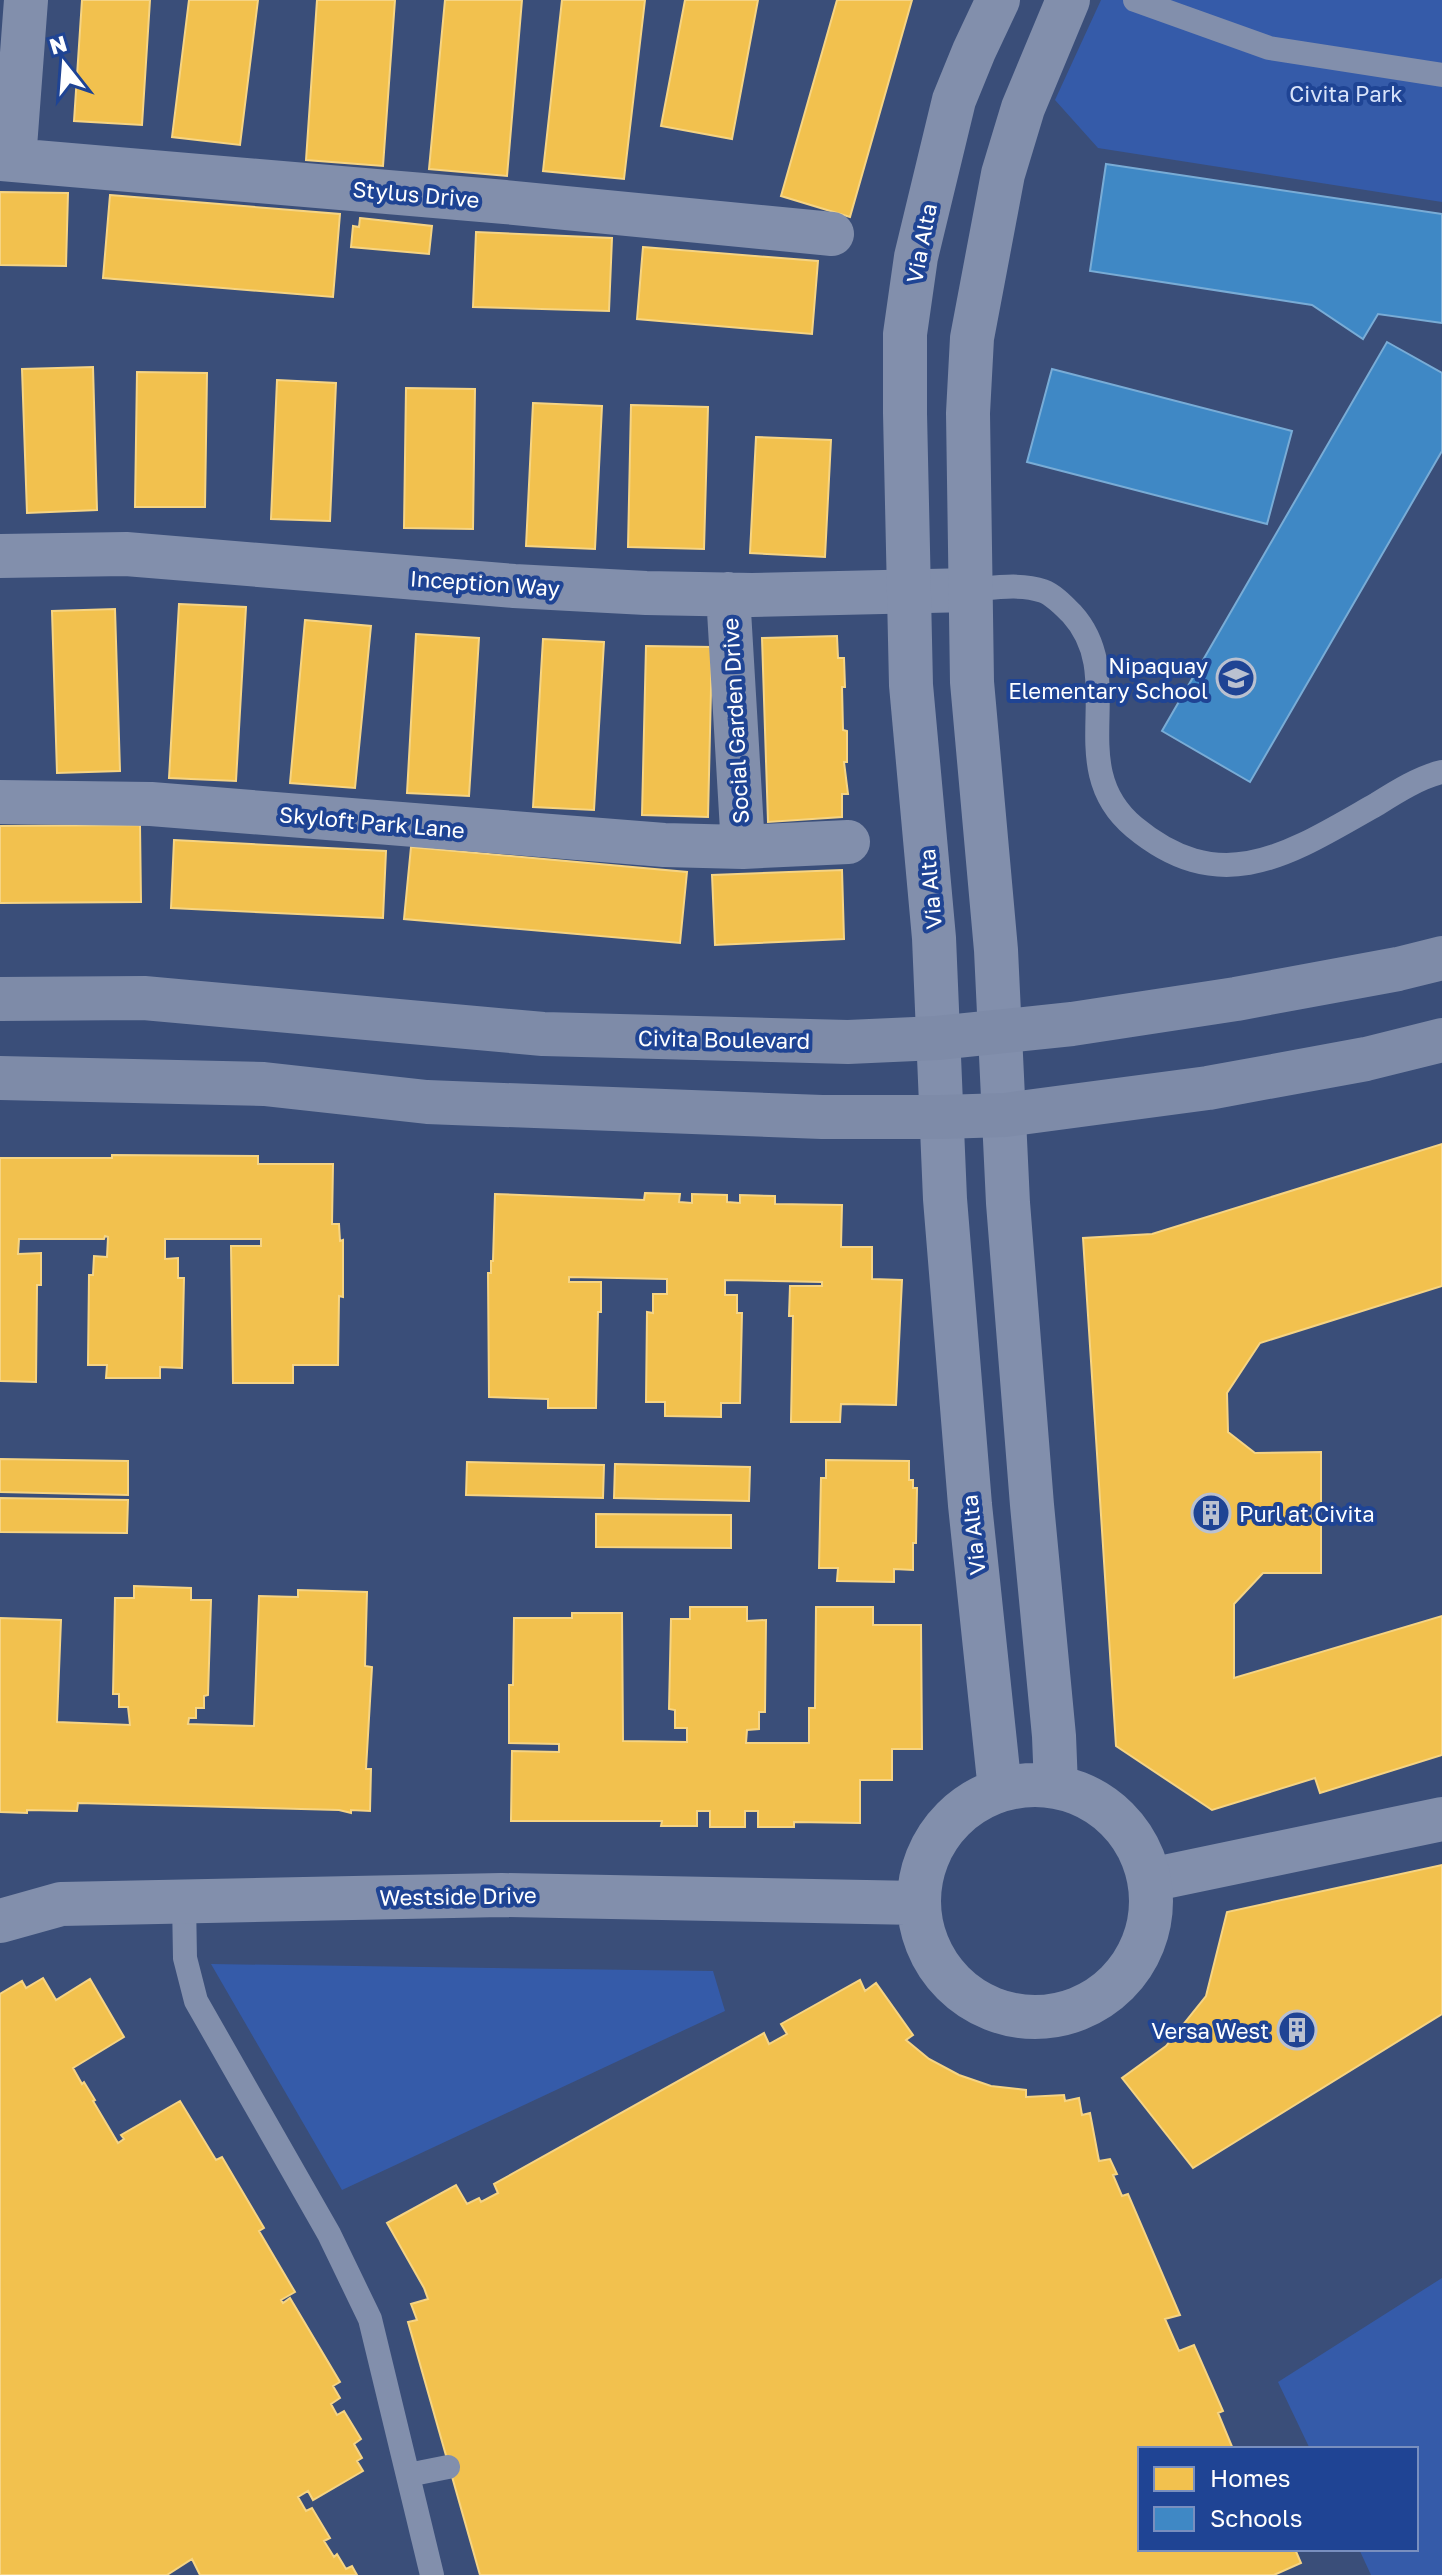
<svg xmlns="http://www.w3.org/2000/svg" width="1442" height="2575" viewBox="0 0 1442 2575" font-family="'Golos Text',sans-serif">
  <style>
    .green { fill: #355ba9 }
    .homes { fill: #f2c14e; stroke: #f6d483; stroke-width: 2 }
    .schools { fill: #3f88c5; stroke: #79acd6; stroke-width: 2 }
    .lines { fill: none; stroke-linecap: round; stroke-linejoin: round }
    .service { stroke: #828fac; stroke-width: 24 }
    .minor { stroke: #828fac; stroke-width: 44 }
    .tertiary { stroke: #828fac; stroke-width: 44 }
    .secondary { stroke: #7e8ba8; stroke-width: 44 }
    .labels { text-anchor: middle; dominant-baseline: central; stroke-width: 8; stroke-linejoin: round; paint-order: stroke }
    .park-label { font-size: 22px; fill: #d8e3fa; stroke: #1f4494 }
    .street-label { font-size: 22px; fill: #fff; stroke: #1f4494 }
    .poi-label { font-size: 22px; fill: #fff; stroke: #1f4494; text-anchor: end }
  </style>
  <rect width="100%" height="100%" fill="#3a4e79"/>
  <path class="green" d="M1101,0H1442V202L1098,148L1055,100Z
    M211,1964L713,1971L725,2011L342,2190Z
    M1442,2278V2575H1371L1359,2549H1416V2449H1310L1278,2382Z"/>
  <path class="homes" d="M82,0H150L142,125L74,121Z
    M189,0H258L240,145L172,137Z
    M317,0H395L383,166L306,160Z
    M445,0H522L507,176L429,169Z
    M562,0H645L624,179L543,171Z
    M685,0H758L732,139L661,126Z
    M837,0H912L850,217L781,196Z
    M0,192L68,193L66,266L0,265Z
    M110,195L340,214L333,297L103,278Z
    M360,218L432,226L429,254L351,247L353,226L359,227Z
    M476,232L612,238L609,311L473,307Z
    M643,247L818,261L812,334L637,319Z
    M93,367L97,510L27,513L22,369Z
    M137,372L207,373L205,507H135Z
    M277,380L336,383L330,521L271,519Z
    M406,388L475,389L473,529L404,528Z
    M533,403L602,406L595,549L526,546Z
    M631,405L708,407L704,549L628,547Z
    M756,437L831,440L825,557L750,553Z
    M179,604L246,607L236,781L169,778Z
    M115,609L120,771L57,773L52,611Z
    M305,620L371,626L355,788L290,783Z
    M416,634L479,638L469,796L407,793Z
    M837,636L838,658H844L845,687H842L843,730L847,731V762H844L848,794H842V817L768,822L762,638Z
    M543,639L604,642L594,810L533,807Z
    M646,646L712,647L708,817L642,815Z
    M140,825L141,902L0,903V826Z
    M174,840L386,851L383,918L171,908Z
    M411,847L687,872L680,943L404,919Z
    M842,870L844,939L715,945L712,875Z
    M1442,1144V1286L1260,1343L1227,1393L1228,1432L1255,1453L1321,1452V1573H1263L1234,1604V1678L1442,1616V1755L1320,1793L1315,1778L1212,1810L1116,1746L1083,1238L1152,1234Z
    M112,1155L258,1156V1164H333L332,1224H339L340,1241L343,1240V1297L339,1296L338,1365H293V1383H233L231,1246H261V1239H165V1259L178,1258V1278H184L182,1368L160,1367V1378H106L107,1365H88L89,1275H93L94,1256L107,1257L108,1237L105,1236L104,1239H19L18,1254L41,1253V1285H37L36,1382L0,1381V1158H112Z
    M645,1193L680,1194L679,1202L692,1203V1194L727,1195V1202L740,1203V1195L775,1196V1204L842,1205L841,1247H872V1279L902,1280L896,1405L841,1404L840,1422H791L793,1316H789L790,1286H822V1282L725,1280V1295H737V1313H742L740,1403H721V1417L665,1416V1402H646L647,1312L653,1313V1294H667V1279L569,1277V1282H601V1312H598L596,1408H548V1399L489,1397L488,1273H491V1261H493L495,1194L644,1200Z
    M0,1459L128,1461V1495L0,1492Z
    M826,1460L909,1461V1480H913V1488H917L916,1543H913V1570L894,1569V1582L837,1581L838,1568H819L821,1478H826Z
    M467,1462L604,1465L603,1498L466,1495Z
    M615,1464L750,1467L749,1501L614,1498Z
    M0,1498L128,1500L127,1533L0,1532Z
    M596,1514L731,1515V1548L596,1547Z
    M134,1586L191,1588V1600H211L208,1695L204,1696V1708H196V1718H189L188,1724L254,1726L259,1596L298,1597V1590L367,1592L365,1666L372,1667L366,1769H371L370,1811L351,1810V1813L339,1810L78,1803L77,1811L27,1810V1813L0,1812V1618L61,1620L57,1722L130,1725L128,1707H119V1694H113L115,1598H134Z
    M690,1607H747V1621L766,1620L765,1712H759V1729L747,1730L746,1743H809V1708H815L816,1607H873V1625H921L922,1749H892V1780H860V1823L794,1822V1827H758V1811H745V1827H710V1811H697V1826H661L662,1821H511L512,1751L559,1752V1744L509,1743V1685H513L514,1618H572V1613H622L623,1741L687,1742V1728H675V1710L669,1709L671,1619H690Z
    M1442,1865V2014L1193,2168L1122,2078L1166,2046L1206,1996L1227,1912Z
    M43,1978L56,2000L90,1979L124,2037L73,2068L82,2084L84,2082L95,2100L93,2101L118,2143L124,2139L121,2135L180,2101L216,2160L222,2157L264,2228L259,2231L295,2292L281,2300L283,2303L290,2298L340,2382L333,2386L340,2398L331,2404L337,2415L344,2411L361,2439L354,2444L362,2458L357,2461L363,2471L313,2500L308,2491L298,2497L306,2511L312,2508L330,2538L324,2541L334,2557L337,2554L346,2569L352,2566L357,2575H200L192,2559L167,2575H0V1994L22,1981L26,1988Z
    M860,1980L865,1991L876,1983L913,2035L906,2040L929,2059L959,2075L991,2086L1026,2090V2097L1064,2095L1065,2101L1079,2098L1082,2115L1090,2113L1099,2161L1110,2159L1117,2174L1113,2175L1122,2196L1128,2194L1180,2315L1165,2319L1179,2351L1194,2345L1223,2411L1218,2413L1233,2449H1140V2549H1295L1301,2563L1274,2575H480L408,2322L417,2320L411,2304L428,2299L424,2288L387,2223L456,2185L467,2204L479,2198L481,2202L498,2193L494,2184L764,2033L769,2044L787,2034L781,2024Z"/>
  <path class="schools" d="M1106,164L1442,214V323L1378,314L1363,339L1312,305L1090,271Z
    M1387,342L1442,373V451L1250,782L1162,731Z
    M1052,369L1292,431L1267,524L1027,462Z"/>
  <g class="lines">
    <path class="service" d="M1135,0L1269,48L1442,75
      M971,590C993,588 1021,583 1043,591C1054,595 1064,606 1072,614C1130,678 1061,766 1134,827C1223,901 1292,852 1377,804C1396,792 1420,777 1442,772
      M184,1901L185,1958L196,2001L329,2234L370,2319L432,2575
      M408,2475L448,2467"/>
    <path class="minor" d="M0,159L505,202L832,234
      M14,160L26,0
      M0,556L126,554L514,586L646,593L752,595L971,590
      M728,594L743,847
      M0,802L151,804L664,845L743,847L848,842
      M1150,1880L1442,1819"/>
    <path class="tertiary" d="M998,0L974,51L954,100L916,257L905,334V413L911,685L934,938L945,1199L970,1505L1000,1790
      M919 1901a116 116 0 1 1 232 0a116 116 0 1 1-232 0Z
      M1056,1786L1054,1736L1032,1505L1008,1203L996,950L972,682L968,413L972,338L1003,174L1023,108L1068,0
      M0,1921L61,1904L502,1895L918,1903"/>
    <path class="secondary" d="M0,999L144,998L543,1034L848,1042L937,1038L1072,1024L1236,999L1398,969L1442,958
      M0,1078L264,1084L427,1102L822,1117H941L1005,1115L1208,1088L1366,1059L1442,1040"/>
  </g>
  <defs>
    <g id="school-ring" transform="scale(2)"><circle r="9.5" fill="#1f4494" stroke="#bac1d0" stroke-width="1.5"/><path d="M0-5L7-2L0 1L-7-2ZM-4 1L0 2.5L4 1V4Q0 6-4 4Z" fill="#bac1d0"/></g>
    <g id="building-ring" transform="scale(2)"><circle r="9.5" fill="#1f4494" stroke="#bac1d0" stroke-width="1.5"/><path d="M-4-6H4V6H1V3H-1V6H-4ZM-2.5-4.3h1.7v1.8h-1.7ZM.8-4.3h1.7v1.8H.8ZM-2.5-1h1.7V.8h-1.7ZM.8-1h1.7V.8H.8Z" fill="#bac1d0"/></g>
  </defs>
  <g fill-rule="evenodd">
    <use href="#school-ring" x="1236" y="678"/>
    <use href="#building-ring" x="1211" y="1513"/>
    <use href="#building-ring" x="1297" y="2030"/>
  </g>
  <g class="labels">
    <g class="park-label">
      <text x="1346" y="93">Civita Park</text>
    </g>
    <g class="street-label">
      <text transform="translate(416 194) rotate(5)">Stylus Drive</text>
      <text transform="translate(921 243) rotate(-79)">Via Alta</text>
      <text transform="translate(485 583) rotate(4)">Inception Way</text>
      <text transform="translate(735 721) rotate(-93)">Social Garden Drive</text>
      <text transform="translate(372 822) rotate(5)">Skyloft Park Lane</text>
      <text transform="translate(930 889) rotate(-95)">Via Alta</text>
      <text transform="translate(724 1039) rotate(1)">Civita Boulevard</text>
      <text transform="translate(973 1535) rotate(-96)">Via Alta</text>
      <text transform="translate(458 1896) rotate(-1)">Westside Drive</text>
    </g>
    <g class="poi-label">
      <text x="1208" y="665">Nipaquay<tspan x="1208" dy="25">Elementary School</tspan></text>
      <text x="1239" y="1513" text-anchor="start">Purl at Civita</text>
      <text x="1269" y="2030">Versa West</text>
    </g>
  </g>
  <rect x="1138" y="2447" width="280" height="104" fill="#1f4494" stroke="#798fbf" stroke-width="2"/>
  <rect x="1154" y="2467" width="40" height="24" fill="#f2c14e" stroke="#798fbf" stroke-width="2"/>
  <text x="1210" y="2487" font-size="24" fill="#ffffff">Homes</text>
  <rect x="1154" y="2507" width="40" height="24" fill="#3f88c5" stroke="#798fbf" stroke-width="2"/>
  <text x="1210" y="2527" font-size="24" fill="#ffffff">Schools</text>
  <g transform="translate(64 64) rotate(343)" stroke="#1f4494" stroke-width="6" paint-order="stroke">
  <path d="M0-6L14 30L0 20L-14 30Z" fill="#ffffff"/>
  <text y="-12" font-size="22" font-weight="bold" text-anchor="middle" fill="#ffffff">N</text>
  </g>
</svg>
